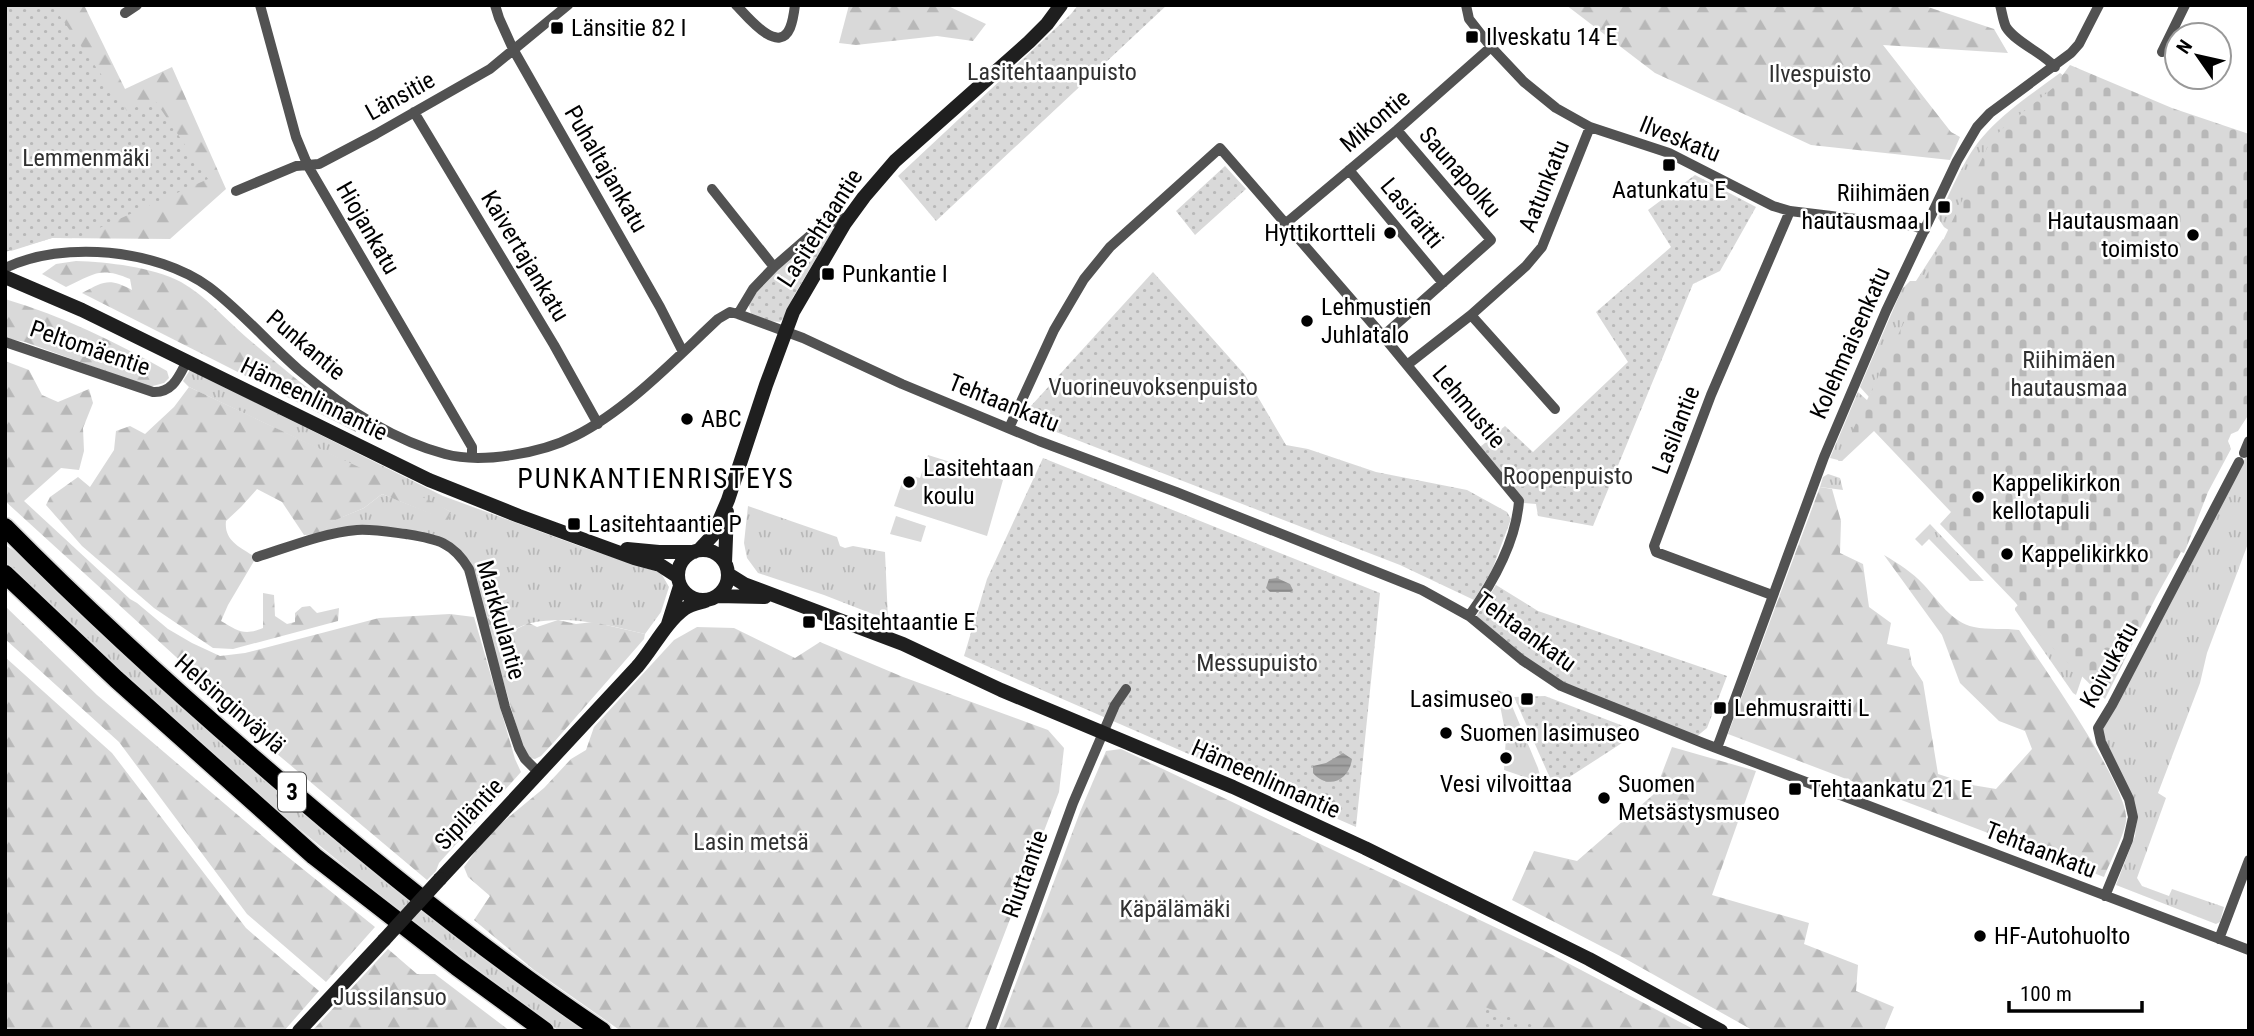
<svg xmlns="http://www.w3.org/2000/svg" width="2254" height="1036" viewBox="0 0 2254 1036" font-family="'Roboto Condensed',sans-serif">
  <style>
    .grass { fill: url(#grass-tufts) }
    .forest { fill: url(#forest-firs) }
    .cemetery { fill: url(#cemetery-stones) }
    .park { fill: url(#park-dots) }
    .garden { fill: #d9d9d9 }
    .water { fill: url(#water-rules) }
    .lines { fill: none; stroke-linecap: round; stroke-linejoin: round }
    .highway-casing { stroke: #dbdbdb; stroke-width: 21 }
    .street { stroke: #525252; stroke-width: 10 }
    .secondary { stroke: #1f1f1f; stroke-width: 14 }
    .highway { stroke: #000; stroke-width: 18 }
    .secondary-bridge { stroke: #1f1f1f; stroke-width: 14 }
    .poi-dot { fill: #000; stroke: #fff; stroke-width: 2.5 }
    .labels { text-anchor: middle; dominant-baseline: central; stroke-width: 5; stroke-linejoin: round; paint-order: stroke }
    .shield { fill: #fff; stroke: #4c4c4c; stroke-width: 2 }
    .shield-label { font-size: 23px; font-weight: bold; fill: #000 }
    .poi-label { font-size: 24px; fill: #000; stroke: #fff; text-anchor: start }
    .park-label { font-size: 24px; fill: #303030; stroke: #fff }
    .street-label { font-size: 24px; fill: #000; stroke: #fff }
    .quarter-label { font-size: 28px; letter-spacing: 2px; fill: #000; stroke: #fff }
  </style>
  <defs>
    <pattern id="grass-tufts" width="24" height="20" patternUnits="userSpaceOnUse" patternTransform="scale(1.75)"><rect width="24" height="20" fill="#d9d9d9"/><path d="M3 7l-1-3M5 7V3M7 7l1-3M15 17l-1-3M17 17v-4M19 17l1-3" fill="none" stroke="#b8b8b8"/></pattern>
    <pattern id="forest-firs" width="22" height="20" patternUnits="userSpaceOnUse" patternTransform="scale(1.75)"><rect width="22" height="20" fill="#d9d9d9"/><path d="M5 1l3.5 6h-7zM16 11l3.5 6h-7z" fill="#b8b8b8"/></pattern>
    <pattern id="cemetery-stones" width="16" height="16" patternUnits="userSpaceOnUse" patternTransform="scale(1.75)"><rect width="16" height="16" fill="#d9d9d9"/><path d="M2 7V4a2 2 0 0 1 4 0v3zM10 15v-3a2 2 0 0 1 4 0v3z" fill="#b8b8b8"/></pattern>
    <pattern id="park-dots" width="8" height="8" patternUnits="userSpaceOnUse" patternTransform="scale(1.75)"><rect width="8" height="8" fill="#d9d9d9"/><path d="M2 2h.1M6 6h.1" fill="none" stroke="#b8b8b8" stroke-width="1.8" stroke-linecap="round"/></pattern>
    <pattern id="water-rules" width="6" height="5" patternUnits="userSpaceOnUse" patternTransform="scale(1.75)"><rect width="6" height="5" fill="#a0a0a0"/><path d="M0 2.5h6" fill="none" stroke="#888"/></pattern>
  </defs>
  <rect width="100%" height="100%" fill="#fff"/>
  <path class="grass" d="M2060,73L2064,76L1950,231L1944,227L1938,218C1952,189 1965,155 1987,132C2008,109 2036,91 2060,73Z
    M1943,239L1945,241L1869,397L1860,387L1902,289L1910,281H1916Z
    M190,370L443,496L582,547L661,573L669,587L661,612L645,634C607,625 570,615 531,623C522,625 514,630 506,634L487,616H484L451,543L356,526L322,534L330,522L364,508L382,494L448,520L451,512L189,387L183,381Z
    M1858,392L1868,401L1842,461L1830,458Z
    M2249,451V541L2207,653L2200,683L2158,793L2166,798L2137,878L2142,886L2169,896L2172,889L2224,907L2220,922L2216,924L2116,885L2135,836L2137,818L2104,742L2102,731Z
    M1828,474L1840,478L1843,490L1820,487L1823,477Z
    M748,506L837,537L840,546L845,548L853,546L885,552L888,620L824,595L758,573L747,558L744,543Z
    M1930,524L1983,580L1984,581H1970L1929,539L1922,546L1915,539Z
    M5,545L23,556C203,724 381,893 585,1031H559L381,896L252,790L10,571L5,563Z
    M2038,585L2094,642L2076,695L2073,693L2015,610V608Z
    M1497,690L1507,694L1538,768L1542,783L1504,770L1506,736Z"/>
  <path class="forest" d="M5,5H84L125,89L172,67L226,189L170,239L52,238L5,252Z
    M849,5H946L986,24L973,41L937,36L856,45L839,43Z
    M1566,5H1922L1994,29L2008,53L1883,45L1951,132L1960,137L1950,160L1811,145L1655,73Z
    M76,261C108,262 152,267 181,282C206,296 225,319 246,337C282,368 317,397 356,423V432L82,293C105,281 109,278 132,290L130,279C100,266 94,274 66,287L42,274L56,264Z
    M5,299C62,316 116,342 167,371L169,378L164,383L149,387L25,342L5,338Z
    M5,361L29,370L42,395L58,402L89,389L93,403L83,428L84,451L79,470L61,468L24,501L130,599L137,603L168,629L192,643L220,656L245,653L379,618L450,614L474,617L515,759L521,772L439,863L436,871L427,880L207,695L186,666L5,501Z
    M189,387L433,502L451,512L448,521L382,494L364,508L331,522L322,534L304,535L282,502L257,489L241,507L226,521C224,539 237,546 252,555L254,561L228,605L221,621C238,631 244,636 263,628V593L274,595L275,616L287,624L295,622V613L302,607L310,606L317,613L339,608L338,621L233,649L213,648L154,608L82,546L46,505L50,497L78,477L90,487L114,450L116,431L130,426L145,434L174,407Z
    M1820,487L1832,489L1841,521L1840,553L1863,564L1869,607L1891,623L1887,644L1909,649L1912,665L1923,682L1938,774L1972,785L1996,789L2032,749L2025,731L1999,721L1960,683L1942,635L1884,555C1899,564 1912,572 1924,585C1939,601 1951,622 1974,627C1988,630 2005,628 2019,630C2040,663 2131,789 2126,821C2124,836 2110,862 2104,877L1728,734Z
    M5,606L97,695L273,845L375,927L326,982L247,914L119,742L5,639Z
    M484,616H487L495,627L506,634L529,623L537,627L558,620L576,624L593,622L645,634L644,639L555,741L541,756L535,759L530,758L523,748Z
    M697,627L734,628L795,658L820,642L903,677L1048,730L1064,748L1059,792L967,1031H621L534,970L474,920L490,896L468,877L464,867L487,835L544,788L571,759L586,750L594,727L674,640Z
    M5,657L112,753L246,928L319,991L284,1031H5Z
    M1672,747L1756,771L1712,895L1809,923L1804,944L1858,965L1856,991L1894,1007L1884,1031H1754L1624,958L1512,900L1534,851L1577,861L1654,794Z
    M1121,749L1543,950L1697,1031H998L1080,812L1106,751Z
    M388,949L417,974H435L510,1031H312Z"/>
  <path class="cemetery" d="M2070,65L2172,108L2249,134V414L2238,431L2231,434L2228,441L2231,449L2208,492L2187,546L2184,553L2181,552L2156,597L2105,699L2042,637L2015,602L1940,524L1951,512L1874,431L1842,461H1838L1989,144L2001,130L2053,88Z"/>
  <path class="park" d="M5,5H52L127,111L154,99L208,179L77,238H52L11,251L5,249Z
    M1078,5H1167L936,221L898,176L1071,14Z
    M1225,166L1246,189L1195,235L1176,211Z
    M1695,175L1756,207L1720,271L1693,284L1593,526L1538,516L1536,504L1523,503L1479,448L1505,426L1533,452L1628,362L1596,312L1671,247L1648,210Z
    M831,226L833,230L793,297L786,315L780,322L768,321L751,314L749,306L751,299L785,262L823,229Z
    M1153,272L1245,375L1286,445L1308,449L1376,472L1467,490L1507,512L1511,519L1492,570L1474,600L1400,565L1020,418Z
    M1043,458L1380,593L1356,827L964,656L987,579Z
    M1496,585L1538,611L1727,676L1707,728L1696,737L1565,684L1525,658L1476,617Z
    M1545,696L1639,732L1554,787L1514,697Z
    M1485,1007L1548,1031H1481Z"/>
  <path class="garden" d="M928,455L960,465L963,460L974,463L973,469L1003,480L987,536L894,506L905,474L920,478Z
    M896,516L926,526L921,542L890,534Z"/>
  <path class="water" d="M1277,578L1290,584L1293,590L1291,592H1270L1266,588L1269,579Z
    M1343,753L1352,759C1349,781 1328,790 1313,773V766L1326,763Z"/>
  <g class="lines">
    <g class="highway-casing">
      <path id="highway" d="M5,527C86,609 171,687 258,762C368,858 481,950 602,1031
        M5,574L116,679L314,856L457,967L545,1031"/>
    </g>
    <path class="street" d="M260,5L296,137L308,166L472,447V457
      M495,5L499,18L513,49L660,307L683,352
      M736,5C746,15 778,56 790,28C793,21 794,13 795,5
      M1466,5L1469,19L1491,47L1524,82L1556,108L1590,127L1669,153L1773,206L1790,211L1914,226L1925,230
      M2000,5C2002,12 2003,21 2006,27C2016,43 2042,52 2055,67
      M125,13L137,5
      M2162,52L2185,5
      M414,112L554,345L598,424
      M1349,170L1443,283
      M712,189L774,267
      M236,191L296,166L319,164L376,134L490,69L568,5
      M1285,224L1397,130L1491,47
      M5,268C64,240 156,249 209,287C241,311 269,344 299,370C341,406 392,440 445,454C482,464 542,453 575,436C627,410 676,358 718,319L730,312L738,314L803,338L902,384L1039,441L1176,492L1422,590L1469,616L1522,660L1561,686L1578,693L1703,743L2249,950
      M738,314L753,289L774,267L821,226L850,216
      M1383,336L1491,240L1397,130
      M5,342L153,392C173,393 179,376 187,361
      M1407,365L1471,315
      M1555,409L1471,315L1526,266L1542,247L1590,127
      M1009,428L1054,330L1084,279L1110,247L1220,148L1383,336L1519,501C1516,541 1492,584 1469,616
      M2244,453L2249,441
      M257,557C289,547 323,533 357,530C373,529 390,532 406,534C436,539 452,541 469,569L505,707L519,748L525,759L539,773
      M1772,595L1656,552L1654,546L1711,395L1790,211
      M1717,748L1824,457L1886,311L1957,161L1977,127L1990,113L2071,53L2079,44L2099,5
      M2105,896L2128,840L2133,817L2129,799L2101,742L2098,728L2112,705L2239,462
      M2219,939L2249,860
      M990,1031L1073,803L1115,705L1126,689"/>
    <path class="secondary" d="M5,277L82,310L429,480L519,516L634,558L660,565L677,576
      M627,549L659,552H694
      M678 575a25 25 0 1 1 50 0a25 25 0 1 1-50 0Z
      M699,550L713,535L728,500L766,385L793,312L845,223L864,197L895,161L1029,42L1047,24L1061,5
      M725,563L727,512
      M728,574L744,584L903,644L1001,690L1233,787L1365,848L1589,959L1721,1031
      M717,596L765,597
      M668,624L680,586
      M440,879L637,667C652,650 666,622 684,609C689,605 698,603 705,601
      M299,1031L384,940"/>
    <use href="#highway" class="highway"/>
    <path class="secondary-bridge" d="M384,940L440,879"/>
  </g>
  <g class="poi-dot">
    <rect x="550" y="21" width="14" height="14" rx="3.5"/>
    <rect x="1465" y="30" width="14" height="14" rx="3.5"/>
    <rect x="1662" y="158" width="14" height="14" rx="3.5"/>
    <rect x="1937" y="200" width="14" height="14" rx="3.5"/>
    <circle cx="1390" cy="233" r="7"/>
    <circle cx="2193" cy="235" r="7"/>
    <rect x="821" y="267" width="14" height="14" rx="3.5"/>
    <circle cx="1307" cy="321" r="7"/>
    <circle cx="687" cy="419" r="7"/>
    <circle cx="909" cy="482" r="7"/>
    <circle cx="1978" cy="497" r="7"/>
    <rect x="567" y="517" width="14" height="14" rx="3.5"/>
    <circle cx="2007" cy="554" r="7"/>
    <rect x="802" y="615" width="14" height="14" rx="3.5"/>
    <rect x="1520" y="692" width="14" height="14" rx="3.5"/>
    <rect x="1713" y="701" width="14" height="14" rx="3.5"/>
    <circle cx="1446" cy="733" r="7"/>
    <circle cx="1506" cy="758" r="7"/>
    <rect x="1788" y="782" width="14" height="14" rx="3.5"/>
    <circle cx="1604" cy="798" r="7"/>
    <circle cx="1980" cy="936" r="7"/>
  </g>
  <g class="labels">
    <rect class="shield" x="278" y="772.5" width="28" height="39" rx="5"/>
    <g class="shield-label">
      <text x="292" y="792">3</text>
    </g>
    <g class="poi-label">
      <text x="571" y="28">Länsitie 82 I</text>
      <text x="1486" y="37">Ilveskatu 14 E</text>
      <text x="1669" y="190" text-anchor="middle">Aatunkatu E</text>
      <text x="1930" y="193" text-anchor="end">Riihimäen<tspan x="1930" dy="28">hautausmaa I</tspan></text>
      <text x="2179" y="221" text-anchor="end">Hautausmaan<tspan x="2179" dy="28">toimisto</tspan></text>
      <text x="1376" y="233" text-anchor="end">Hyttikortteli</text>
      <text x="842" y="274">Punkantie I</text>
      <text x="1321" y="307">Lehmustien<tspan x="1321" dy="28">Juhlatalo</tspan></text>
      <text x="701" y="419">ABC</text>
      <text x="923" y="468">Lasitehtaan<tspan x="923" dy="28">koulu</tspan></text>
      <text x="1992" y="483">Kappelikirkon<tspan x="1992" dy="28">kellotapuli</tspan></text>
      <text x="588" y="524">Lasitehtaantie P</text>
      <text x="2021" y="554">Kappelikirkko</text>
      <text x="823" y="622">Lasitehtaantie E</text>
      <text x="1513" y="699" text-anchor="end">Lasimuseo</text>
      <text x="1734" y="708">Lehmusraitti L</text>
      <text x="1460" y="733">Suomen lasimuseo</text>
      <text x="1506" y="784" text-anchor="middle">Vesi vilvoittaa</text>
      <text x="1618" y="784">Suomen<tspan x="1618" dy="28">Metsästysmuseo</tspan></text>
      <text x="1809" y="789">Tehtaankatu 21 E</text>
      <text x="1994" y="936">HF-Autohuolto</text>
    </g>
    <g class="park-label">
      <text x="1052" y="72">Lasitehtaanpuisto</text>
      <text x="1820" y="74">Ilvespuisto</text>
      <text x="86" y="158">Lemmenmäki</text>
      <text x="2069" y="360">Riihimäen<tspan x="2069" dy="28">hautausmaa</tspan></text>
      <text x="1153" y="387">Vuorineuvoksenpuisto</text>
      <text x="1568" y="476">Roopenpuisto</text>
      <text x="1257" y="663">Messupuisto</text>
      <text x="751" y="842">Lasin metsä</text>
      <text x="1175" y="909">Käpälämäki</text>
      <text x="390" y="997">Jussilansuo</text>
    </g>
    <g class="street-label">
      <text transform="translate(400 96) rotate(-29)">Länsitie</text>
      <text transform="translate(1375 121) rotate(-40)">Mikontie</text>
      <text transform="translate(1680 139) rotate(22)">Ilveskatu</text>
      <text transform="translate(606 169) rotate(60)">Puhaltajankatu</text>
      <text transform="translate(1460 172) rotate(49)">Saunapolku</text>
      <text transform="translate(1544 186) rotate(-68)">Aatunkatu</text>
      <text transform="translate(1412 213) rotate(50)">Lasiraitti</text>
      <text transform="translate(368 228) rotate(60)">Hiojankatu</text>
      <text transform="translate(820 228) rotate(-57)">Lasitehtaantie</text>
      <text transform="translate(525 256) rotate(59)">Kaivertajankatu</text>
      <text transform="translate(1850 343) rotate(-66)">Kolehmaisenkatu</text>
      <text transform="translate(306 345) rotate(40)">Punkantie</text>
      <text transform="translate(90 348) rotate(19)">Peltomäentie</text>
      <text transform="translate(314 399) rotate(26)">Hämeenlinnantie</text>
      <text transform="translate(1004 403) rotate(22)">Tehtaankatu</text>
      <text transform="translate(1469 407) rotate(50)">Lehmustie</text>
      <text transform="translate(1676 430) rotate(-69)">Lasilantie</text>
      <text transform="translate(501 620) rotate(74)">Markkulantie</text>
      <text transform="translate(1526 632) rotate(36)">Tehtaankatu</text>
      <text transform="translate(2109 665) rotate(-61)">Koivukatu</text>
      <text transform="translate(230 704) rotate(41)">Helsinginväylä</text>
      <text transform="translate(1266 779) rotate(24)">Hämeenlinnantie</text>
      <text transform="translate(469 814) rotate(-47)">Sipiläntie</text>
      <text transform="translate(2041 850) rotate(21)">Tehtaankatu</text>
      <text transform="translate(1025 874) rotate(-70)">Riuttantie</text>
    </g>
    <g class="quarter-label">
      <text x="656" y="478">PUNKANTIENRISTEYS</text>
    </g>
  </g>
  <rect width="2254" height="1036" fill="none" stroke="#000000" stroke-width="14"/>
  <g transform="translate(2198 56) rotate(304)"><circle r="33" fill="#ffffff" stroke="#999999" stroke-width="2"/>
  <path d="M0-5L12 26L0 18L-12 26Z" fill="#000000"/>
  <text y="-10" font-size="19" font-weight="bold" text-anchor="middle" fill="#000000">N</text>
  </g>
  <path d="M2009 1001v10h133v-10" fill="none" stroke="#000000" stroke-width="3.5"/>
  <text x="2020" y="1001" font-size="21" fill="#000000" stroke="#ffffff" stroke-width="5" paint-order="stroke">100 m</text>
</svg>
